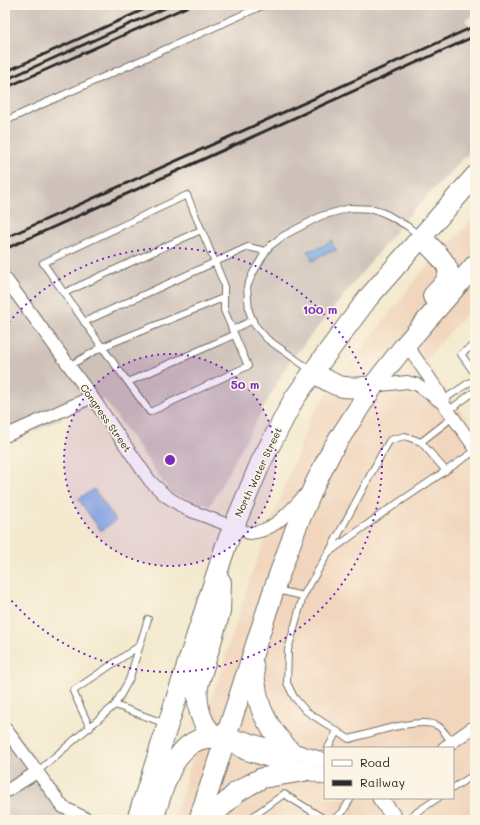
<svg xmlns="http://www.w3.org/2000/svg" width="480" height="825" viewBox="0 0 480 825" font-family="Mali,sans-serif">
  <style>
    .built { fill: #f1d5bc; fill-rule: evenodd }
    .industrial { fill: #cec1b9 }
    .water { fill: #7bb0e9; stroke: #536e8a }
    .lines { fill: none; stroke-linecap: round; stroke-linejoin: round }
    .service-casing { stroke: #716e64; stroke-width: 8 }
    .minor-casing { stroke: #716e64; stroke-width: 14 }
    .tertiary-casing { stroke: #716e64; stroke-width: 17 }
    .trunk-casing { stroke: #716e64; stroke-width: 22 }
    .service { stroke: #fff; stroke-width: 6 }
    .minor { stroke: #fff; stroke-width: 12 }
    .tertiary { stroke: #fff; stroke-width: 15 }
    .trunk { stroke: #fff; stroke-width: 20 }
    .rail { stroke: #2b2b2b; stroke-width: 3 }
    .ring { fill: none; stroke: #7b2cbf; stroke-width: 2; stroke-dasharray: 2 4 }
    .labels { text-anchor: middle; dominant-baseline: central; stroke-width: 3.5; stroke-linejoin: round; paint-order: stroke }
    .street-label { font-size: 10px; fill: #2b2b2b; stroke: #fcf5e5 }
    .centre { fill: #7b2cbf; stroke: #fcf5e5; stroke-width: 2 }
    .ring-label { font-size: 12px; text-anchor: middle; font-weight: bold; fill: #7b2cbf; stroke: #fcf5e5; stroke-width: 3.5; stroke-linejoin: round; paint-order: stroke }
  </style>
  <rect width="100%" height="100%" fill="#fcf5e5"/>
  <filter id="ink" filterUnits="userSpaceOnUse"><feTurbulence type="fractalNoise" baseFrequency=".025" numOctaves="2"/><feDisplacementMap in="SourceGraphic" scale="8" xChannelSelector="R" yChannelSelector="G"/><feConvolveMatrix kernelMatrix="1 2 1 2 8 2 1 2 1" color-interpolation-filters="sRGB"/></filter>
  <filter id="wash" filterUnits="userSpaceOnUse"><feTurbulence type="fractalNoise" baseFrequency=".012" numOctaves="4" result="noise"/><feDisplacementMap in="SourceGraphic" scale="16" xChannelSelector="R" yChannelSelector="G"/><feGaussianBlur stdDeviation="0.9" result="paint"/><feColorMatrix in="noise" values="0 0 0 0 0 0 0 0 0 0 0 0 0 0 0 0 0 1.4 0 .05"/><feComposite in="paint" operator="in"/></filter>
  <g filter="url(#wash)">
    <rect width="100%" height="100%" fill="#f3e9ce"/>
    <path class="built" d="M475,217V304L425,360L475,432V820H173L250,579L312,414L420,274ZM325,748H453V798H325Z"/>
    <path class="industrial" d="M5,5H475V15L465,20L475,32V146L407,217L287,365L210,506L171,493L104,399L5,444Z
      M5,717L68,804L99,820H5Z"/>
    <path class="water" d="M332,240L333,246L337,250L323,254L312,261L311,256L307,251L322,247Z
      M94,489L116,520L101,531L78,499Z"/>
  </g>
  <g filter="url(#ink)">
    <g class="lines">
      <g class="service-casing">
        <path id="service" d="M5,121L264,5
          M64,293L201,230
          M84,322L248,247L266,251
          M232,330L253,320
          M475,344L461,354L475,374
          M69,366L102,347L150,412L248,366L224,310V284L187,195L43,263L102,347L223,298
          M312,371L267,339L254,324L249,311L247,287L253,273L266,251L270,246L283,236L321,216L350,208L374,209L388,215L407,226L420,236
          M128,382L234,335
          M443,400L470,382L475,383
          M448,411L475,391
          M421,442L453,417
          M329,552L381,455L390,440L405,436L421,442L446,471
          M277,590L303,596
          M115,705L166,724
          M90,728L73,691L139,646
          M452,742C448,738 443,729 438,726C421,716 369,734 349,739L306,711L294,697L287,683L288,650L303,596L328,553L383,513L475,451
          M328,748L337,731
          M37,772L115,705L129,680L148,619
          M453,788L475,774
          M248,820L284,794L326,820
          M332,820L342,813L351,798
          M405,820L438,798"/>
      </g>
      <g class="minor-casing">
        <path id="minor" d="M5,278L92,397L150,481L166,496L186,509L249,533C275,532 290,510 307,493
          M406,344L439,392L445,406L475,448
          M373,386L407,382L418,385L441,402
          M5,436L92,397
          M5,728L63,807L89,820
          M444,748L475,726
          M5,792L37,772"/>
      </g>
      <g class="tertiary-casing">
        <path id="tertiary" d="M225,739L245,752L325,777
          M225,739H244L278,750H289L325,761
          M380,798L396,820"/>
      </g>
      <g class="trunk-casing">
        <path id="trunk" d="M421,237C428,245 451,264 448,275C447,283 438,290 433,296
          M313,372C339,388 342,390 373,386
          M221,582L220,612L199,682C195,698 199,723 213,734C216,736 221,737 225,739
          M253,664C257,704 261,720 289,750
          M137,820L226,545L261,462L294,399L313,372L368,298L475,176
          M153,820C162,793 172,743 206,738C212,737 219,738 225,739
          M199,820L274,589L296,528L315,484L332,450L373,386L406,344L475,265
          M208,820L237,792L249,785L262,778L304,771"/>
      </g>
      <use href="#service" class="service"/>
      <use href="#minor" class="minor"/>
      <use href="#tertiary" class="tertiary"/>
      <use href="#trunk" class="trunk"/>
      <path class="rail" d="M5,72L154,5
        M5,80L172,5
        M5,88L191,5
        M5,238L475,26
        M5,249L475,36"/>
    </g>
  </g>
  <circle cx="170" cy="460" r="106" fill="#7b2cbf" fill-opacity=".12"/>
  <g class="ring">
    <circle cx="170" cy="460" r="106"/>
    <path d="M5 327A212 212 0 1 1 5 593"/>
  </g>
  <g class="labels">
    <g class="street-label">
      <text transform="translate(106 418) rotate(55)">Congress Street</text>
      <text transform="translate(258 472) rotate(-65)">North Water Street</text>
    </g>
  </g>
  <circle cx="170" cy="460" r="6" class="centre"/>
  <g class="ring-label">
    <text x="320" y="314">100 m</text>
    <text x="245" y="389">50 m</text>
  </g>
  <rect width="480" height="825" fill="none" stroke="#fcf5e5" stroke-width="20"/>
  <rect x="324" y="747" width="130" height="52" fill="#fcf5e5" stroke="#a8a49b"/>
  <rect x="332" y="760" width="20" height="6" fill="#ffffff" stroke="#a8a49b"/>
  <text x="360" y="767" font-size="12" fill="#2b2b2b">Road</text>
  <rect x="332" y="780" width="20" height="6" fill="#2b2b2b" stroke="#a8a49b"/>
  <text x="360" y="787" font-size="12" fill="#2b2b2b">Railway</text>
</svg>
